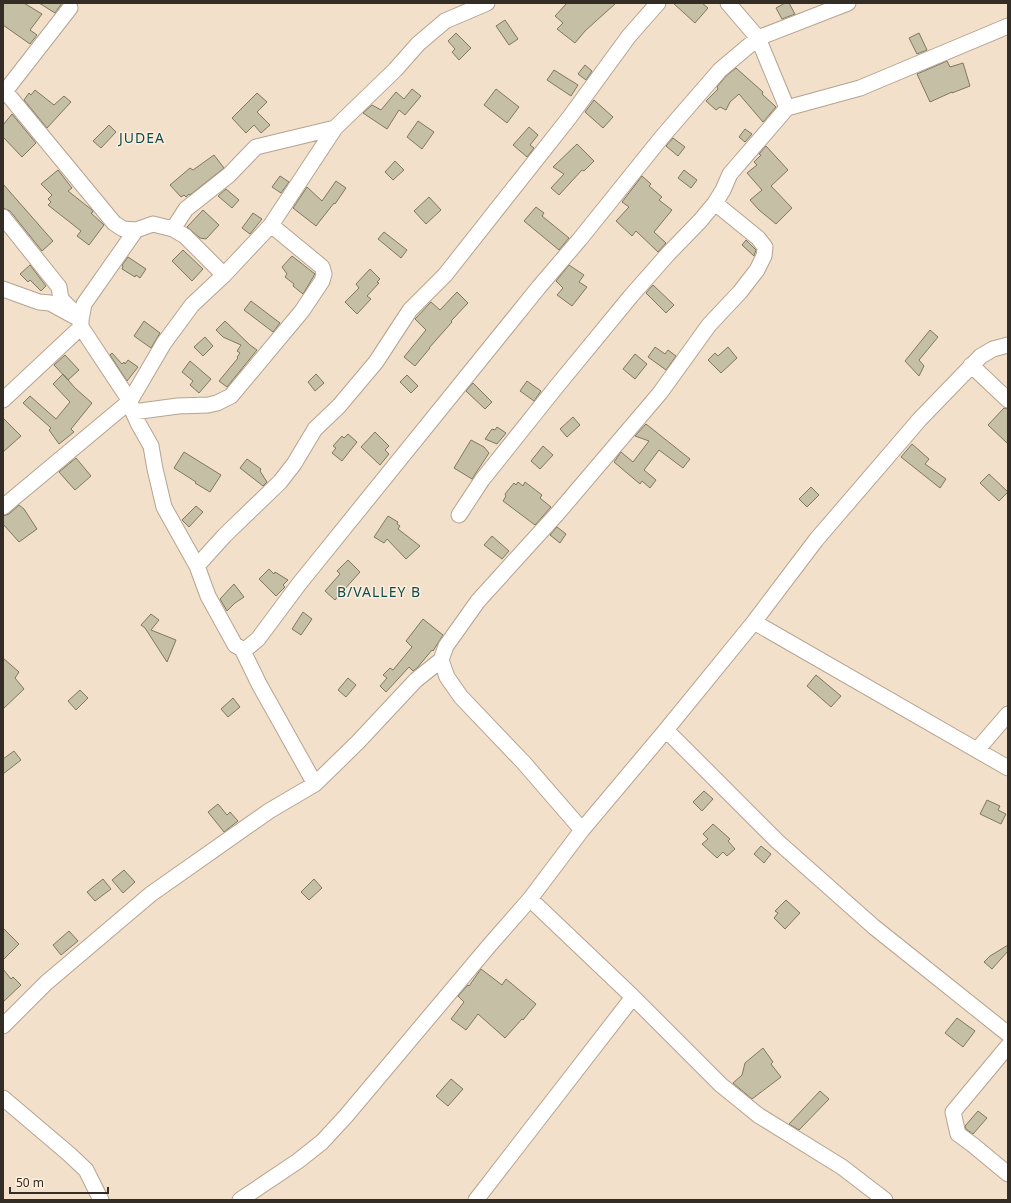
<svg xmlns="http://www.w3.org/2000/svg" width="1011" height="1203" viewBox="0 0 1011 1203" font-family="'Noto Sans',sans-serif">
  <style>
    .building { fill: #c5bfa5; stroke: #7e7860 }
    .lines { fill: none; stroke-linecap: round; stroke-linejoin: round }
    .minor-casing { stroke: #b6a38f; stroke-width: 17 }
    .minor { stroke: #fff; stroke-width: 15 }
    .labels { text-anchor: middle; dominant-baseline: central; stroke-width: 3; stroke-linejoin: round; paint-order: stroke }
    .quarter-label { font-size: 14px; letter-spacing: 1px; fill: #0d4c4e; stroke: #fdeedc }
  </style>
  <rect width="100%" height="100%" fill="#f3e0ca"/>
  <path class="building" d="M3,3H24L42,14L30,30L37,35L30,44L3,25Z
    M39,3H62L55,13Z
    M567,3H616L585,31L575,43L557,29L563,23L555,16Z
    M673,3H702L708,8L695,23Z
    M785,3H789L795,14L782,19L776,8Z
    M505,20L518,39L509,45L496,26Z
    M456,33L471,48L459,60L452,52L455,49L448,41Z
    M919,33L927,50L917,54L909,38Z
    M947,61L950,67L963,63L970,86L952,93V92L930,102L917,74Z
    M585,65L592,71L586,80L578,74Z
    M736,68L763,92L762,94L776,107L763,122L739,94L730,102L726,110L720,107L716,110L706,101L718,89L717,87L726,76Z
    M554,70L578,85L571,96L547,80Z
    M412,89L421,96L405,115L399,110L387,129L363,113L372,105L381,110L396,92L404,99Z
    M496,89L519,107L507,123L484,105Z
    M35,90L54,105L64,96L71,102L47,128L24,100L29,93L31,95Z
    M257,93L267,102L257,112L270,125L261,133L254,125L246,133L232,118Z
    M594,100L613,117L603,128L585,112Z
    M12,114L36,143L22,157L3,137V125Z
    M418,121L434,132L422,149L407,137Z
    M109,125L116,132L101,148L93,141Z
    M529,127L538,135L530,145L534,148L527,157L513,145Z
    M745,129L752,134L745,142L739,137Z
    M673,138L685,147L678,156L666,146Z
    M577,144L594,161L584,171L582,170L559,195L551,188L564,174L553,167Z
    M766,146L788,170L771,186L792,208L776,224L759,210L750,200L762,190L747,173L757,165L754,162L761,155L759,154Z
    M214,155L224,168L190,195L189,194L186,197L184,195L181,197L170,185L190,168L193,170Z
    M395,161L404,170L393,180L385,172Z
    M58,170L72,188L68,191L92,210L93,212L91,213L104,225L89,245L77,236L81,231L48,205L51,202L48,199L52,195L41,184Z
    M684,170L697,180L691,188L678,178Z
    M280,176L289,182L281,193L272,187Z
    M642,176L651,184L649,186L662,197L659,200L672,210L654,232L666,243L658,252L636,231L632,236L616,221L629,207L622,202Z
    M336,181L346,188L335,204L334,203L316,226L293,208L307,187L322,201Z
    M3,184L53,241L42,251L10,211L3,208Z
    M226,189L239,200L232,208L218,196Z
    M429,197L441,210L426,224L414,211Z
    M536,207L544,213L542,216L569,238L559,250L524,221Z
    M203,210L219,225L206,239L200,238L187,227Z
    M253,213L262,219L250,234L242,228Z
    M384,232L407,250L401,258L378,239Z
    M746,240L756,250L754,256L742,245Z
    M183,250L203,269L192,281L172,261Z
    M292,256L315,274L303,294L293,286L294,284L285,277L287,274L282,267Z
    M128,257L146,269L140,278L136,275L135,277L122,269L123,266L122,265Z
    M30,265L46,286L41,291L30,280L28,282L20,274Z
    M569,265L584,275L579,282L587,287L572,306L557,295L563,288L556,281Z
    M370,269L380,279L377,282L379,283L367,296L371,299L357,314L345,302L359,288L356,284Z
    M653,285L674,305L666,313L646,293Z
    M457,292L468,303L451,321L452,322L429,348H430L415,366L404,357L426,330L415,319L431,302L440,310Z
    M251,301L280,323L273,332L244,310Z
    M144,321L160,333L151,348L134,336Z
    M225,321L250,345L257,350L227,387L219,381L238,358L237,357L240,353L237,351L241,345L223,337L216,330Z
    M930,330L938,337L919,360L924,366L919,376L905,361Z
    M205,337L213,346L203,356L194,347Z
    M655,347L665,354L668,350L676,356L666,370L648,357Z
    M728,347L737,358L721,373L708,360L715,353L718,356Z
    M112,353L122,364L124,362L125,364L128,360L138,367L127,381L110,355Z
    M635,354L647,364L635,379L623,369Z
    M65,355L79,370L68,380L54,365Z
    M190,361L211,379L199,393L190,385L193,381L182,372Z
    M63,374L75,388L92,403L71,429L74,432L59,444L49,430L51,428L23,403L30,396L56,419L70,402L53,384Z
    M316,374L324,383L315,391L308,382Z
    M407,375L418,386L411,393L400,382Z
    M527,381L541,391L534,401L520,391Z
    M473,383L492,402L485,409L466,391Z
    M1004,408L1008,409V444L988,425Z
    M573,417L580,425L567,437L560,429Z
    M3,418L21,436L3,452Z
    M646,424L690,459L683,468L659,450L644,470L656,480L650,488L642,481L640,484L614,462L621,452L633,462L649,441L635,436Z
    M497,427L506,433L497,444L485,439L492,429L495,430Z
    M375,432L389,446L385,450L389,454L380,465L361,447Z
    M348,434L357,442L342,461L332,453L336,448L333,446L342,436L344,438Z
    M471,440L484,447L489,453L472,479L454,468Z
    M912,444L929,459L925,464L946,479L940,488L901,457Z
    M543,446L553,455L540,469L531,461Z
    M184,452L221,475L210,492L195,483L196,482L174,468Z
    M76,458L91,476L75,490L59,472Z
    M247,459L261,469L260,471L267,482L263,486L240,468Z
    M989,474L1008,492L999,501L980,483Z
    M518,482L523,486L525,482L542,495L540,498L551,507L535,525L503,501L506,496L505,494L514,483L516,485Z
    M811,487L819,495L807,507L799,499Z
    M19,505L24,509L37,529L19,542L3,524V516L9,514Z
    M196,506L203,512L189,527L182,520Z
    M388,516L398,522L397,524L400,526L398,529L420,546L406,559L387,539L384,543L374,537Z
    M557,527L566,534L560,543L550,535Z
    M492,536L509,551L502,559L484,545Z
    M348,560L360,572L335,600L325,591L340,574L337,571Z
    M269,569L274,574L275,572L288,580L283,585L285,587L276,596L259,579Z
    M234,584L244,597L235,603L227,611L220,599Z
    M303,612L312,619L301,635L292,629Z
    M151,614L159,620L151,630L176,640L167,662L145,628L141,625Z
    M423,619L443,635L433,651L432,650L417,668L413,671L409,667L386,692L380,686L387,678L383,675L390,668L393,670L412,647L406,641Z
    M3,658L19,672L15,678L24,689L3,709Z
    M816,675L841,696L831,707L807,686Z
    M348,678L356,685L346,697L338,690Z
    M80,690L88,698L76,710L68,701Z
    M233,698L240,707L228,717L221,709Z
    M14,751L21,760L3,774V759Z
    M704,791L713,799L702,811L693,802Z
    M987,800L1000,806L998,810L1006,814L1001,824L980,814Z
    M218,804L227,815L230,812L238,821L224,832L208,812Z
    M713,824L730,839L728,841L735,849L727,856L723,852L717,858L702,844L708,839L703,834Z
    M761,846L771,854L764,863L754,854Z
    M124,870L135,882L123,893L112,880Z
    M103,879L111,889L95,901L87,892Z
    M314,879L322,888L309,900L301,892Z
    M786,900L800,913L785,929L774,918L778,913L775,911Z
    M3,928L19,944L3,960Z
    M69,931L78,941L61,955L53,945Z
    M1008,945V951L992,969L984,962L990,956Z
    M3,969L11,979L13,977L21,985L3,1002Z
    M481,969L502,985L506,979L536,1004L523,1020L522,1019L505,1038L478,1014L466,1030L451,1019L464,1002L458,996L468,985L469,986Z
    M957,1018L975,1031L963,1047L945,1033Z
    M763,1048L773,1062L771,1064L781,1077L752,1099L733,1083L742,1075L745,1063Z
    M451,1079L463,1089L448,1106L436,1096Z
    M820,1091L829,1099L799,1130L789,1124Z
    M978,1111L987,1118L973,1134L966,1129L965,1126Z"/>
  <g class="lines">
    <g class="minor-casing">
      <path id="minor" d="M5,91L114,223L123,229L136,230L153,224L173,229L185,236L224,275
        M3,94L70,8
        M787,108L860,88L1008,26
        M3,217L59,287L61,299L73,311
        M173,229L186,209L229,175L256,147L335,128
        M3,289L39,302L50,303L81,320V327L130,401L133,412L138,423L151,446L155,469L164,507L197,566L208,596L235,645L242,649H246L258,639L299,584L539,287L580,239L662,137L720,70L758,38L848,3
        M81,320L84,304L136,230
        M971,365L1008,400
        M3,400L81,327
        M133,412L178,406L208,405L217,403L231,396L302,311L322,281L324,274L322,267L271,225
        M3,507L130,401L164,343L192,305L224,275L271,225L335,128L395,70L418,44L445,21L487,3
        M459,515L482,480L557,386L631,296L668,254L700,221L715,203L723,190L730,174L787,108L758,38L728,3
        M197,566L225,535L280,482L294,464L315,429L339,406L376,362L410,310L445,275L569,118L629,36L658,3
        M754,622L1008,768
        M242,649L259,684L315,784
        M666,730L777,841L874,927L1008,1034
        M977,750L1008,714
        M582,830L524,763L461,697L447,677L441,660L446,646L478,601L557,514L660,393L709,325L740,292L757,270L764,256L765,247L758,238L715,203
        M530,899L633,997L721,1085L758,1115L842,1167L885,1200
        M3,1026L46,983L151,894L269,811L315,784L358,742L416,680L441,660
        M1008,1046L953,1112L958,1134L973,1145L1008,1174
        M3,1098L69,1154L86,1170L101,1200
        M240,1200L298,1161L322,1142L346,1116L488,947L530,899L582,830L666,730L754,622L816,540L920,419L981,356L993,349L1008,345
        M476,1200L633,997"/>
    </g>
    <use href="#minor" class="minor"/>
  </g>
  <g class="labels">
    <g class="quarter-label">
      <text x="142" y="137">JUDEA</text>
      <text x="379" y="591">B/VALLEY B</text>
    </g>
  </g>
  <rect width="1011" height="1203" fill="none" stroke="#342d25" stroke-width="8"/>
  <path d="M10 1187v6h98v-6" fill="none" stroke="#342d25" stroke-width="2"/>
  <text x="16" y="1187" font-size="12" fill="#342d25" stroke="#fdeedc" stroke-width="3" paint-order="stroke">50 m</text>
</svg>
